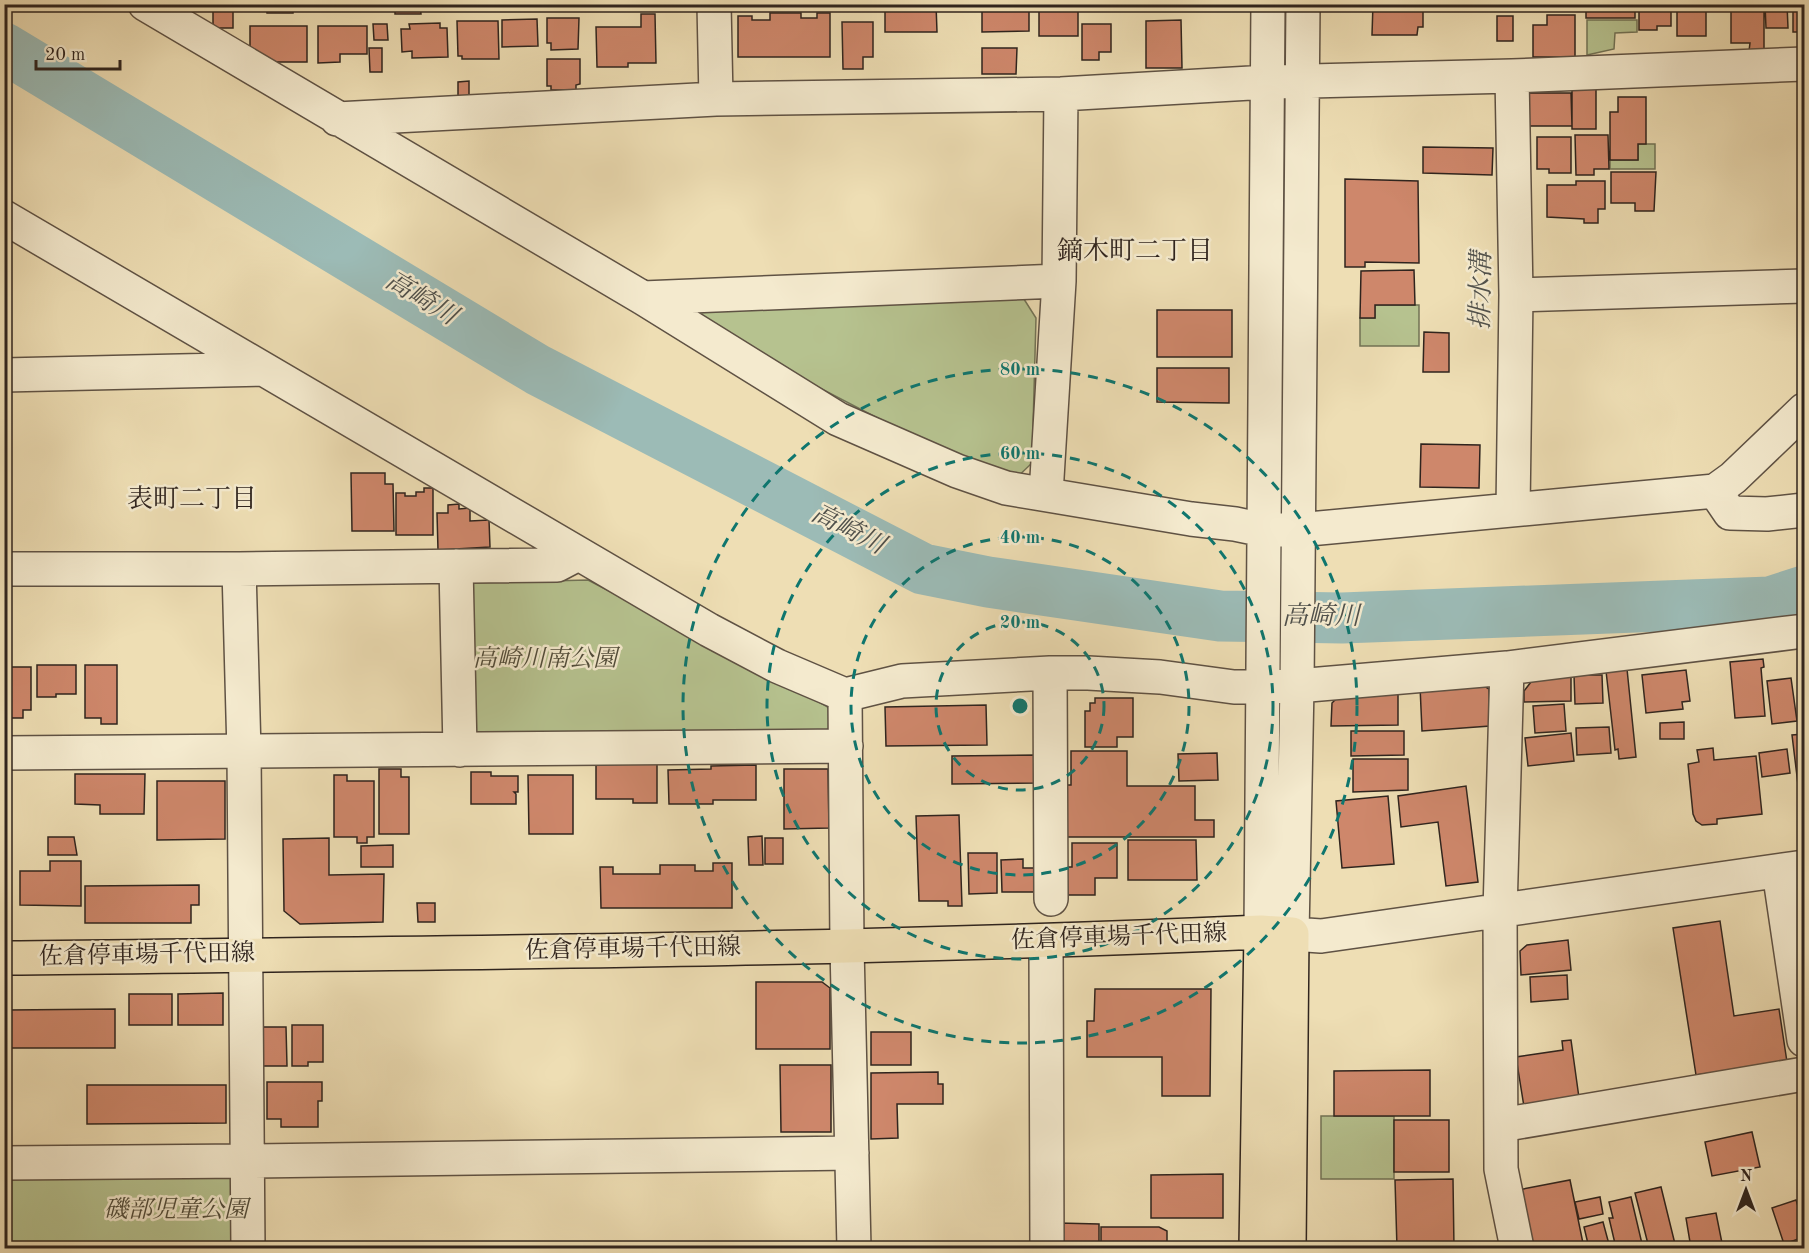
<svg xmlns="http://www.w3.org/2000/svg" width="1809" height="1253" viewBox="0 0 1809 1253" font-family="'Old Standard TT','Noto Serif JP',serif">
  <style>
    .green { fill: #b6c28f; stroke: #727356; stroke-width: 1.5 }
    .lines { fill: none; stroke-linecap: round; stroke-linejoin: round }
    .river { stroke: #9cbbb6; stroke-width: 51 }
    .building { fill: #ce876b; stroke: #2f241e; stroke-width: 1.5 }
    .minor-casing { stroke: #5f5244; stroke-width: 36 }
    .major-casing { stroke: #2f241e; stroke-width: 36 }
    .minor { stroke: #f4eace; stroke-width: 33 }
    .major { stroke: #eedeb4; stroke-width: 33 }
    .ring { fill: none; stroke: #0f766e; stroke-width: 3; stroke-dasharray: 10 8 }
    .labels { text-anchor: middle; dominant-baseline: central; stroke-width: 5; stroke-linejoin: round; paint-order: stroke }
    .park-label { font-size: 24px; font-style: italic; fill: #514c3a; stroke: #f4eace }
    .street-label { font-size: 24px; fill: #2f241e; stroke: #f4eace }
    .neighbourhood-label { font-size: 26px; fill: #2f241e; stroke: #f4eace }
    .water-label { font-size: 26px; font-style: italic; fill: #50514c; stroke: #f4eace }
    .centre { fill: #0f766e; stroke: #f4eace; stroke-width: 3 }
    .ring-label { font-size: 18px; text-anchor: middle; font-weight: bold; fill: #0f766e; stroke: #f4eace; stroke-width: 5; stroke-linejoin: round; paint-order: stroke }
  </style>
  <rect width="100%" height="100%" fill="#eedeb4"/>
  <filter id="stains"><feTurbulence type="fractalNoise" baseFrequency=".00333" numOctaves="4"/><feColorMatrix values="0 0 0 0 .2 0 0 0 0 .09 0 0 0 0 .02 0 0 0 .5 -.17"/></filter>
  <radialGradient id="worn" r=".72"><stop offset=".6" stop-color="#630" stop-opacity="0"/><stop offset="1" stop-color="#630" stop-opacity=".3"/></radialGradient>
  <path class="green" d="M1587,20H1637V32L1615,33L1614,49L1587,55Z
    M1290,117L1284,494L1282,497L1280,495L1284,118Z
    M1638,144H1655V169H1610V160H1638Z
    M1022,296L1036,318L1032,463L1008,486L697,324L695,312Z
    M1375,305H1419V346H1360V318H1375Z
    M588,580L782,681L826,706L832,711L829,728L819,735L468,733L470,583Z
    M1321,1116H1394V1179H1321Z
    M226,1172L237,1182L239,1248H5L4,1177Z"/>
  <g class="lines">
    <path class="river" d="M4,48L538,370L923,569L988,582L1220,616L1342,618L1770,602L1804,591"/>
  </g>
  <path class="building" d="M213,4H233V28H213Z
    M266,4H293V13H267Z
    M295,4H315V9H295Z
    M328,4H358V11H328Z
    M365,4H390V11H365Z
    M395,4H420L421,14H395Z
    M885,4H936L937,32H885Z
    M982,4H1029V31L982,32Z
    M1039,4H1078V36H1039Z
    M1373,4H1423V27H1418L1417,35H1372Z
    M1586,4H1635V18H1586Z
    M1639,4H1671V26H1657V30H1639Z
    M1677,4H1706V36H1677Z
    M1731,4H1764V51H1749L1750,43H1731Z
    M1765,4H1787L1788,28H1766Z
    M1793,4H1804V32H1793Z
    M770,13H801V18H817V13H830V57H738V16H752V20H770Z
    M641,14H655L656,63H628V67H597L596,27H641Z
    M1547,15H1575V57H1533V25H1547Z
    M1497,16H1513V41H1497Z
    M547,18H579L578,49L551,50V43H547Z
    M537,19L538,46L502,47V20Z
    M1181,20L1182,68H1146V21Z
    M457,21H498L499,59H462V56H458Z
    M842,22H873V57H863V69H843Z
    M440,23V28H447L448,57L412,58V51L402,52L401,29H410L409,24Z
    M373,24H387L388,40H374Z
    M1082,24H1111V52H1099V60H1082Z
    M250,26H307V62H264L250,56Z
    M318,26H367V54H340V62L318,63Z
    M369,48H382V72H370Z
    M982,48H1017L1016,74H982Z
    M547,59H580V84L576,85V90H551V86H547Z
    M469,81V99H458V82Z
    M1572,86H1596V129H1572Z
    M1529,93H1571L1572,126H1529Z
    M1618,97H1646V144H1638V160H1610V112H1618Z
    M1575,135H1608L1609,169H1594V175H1576Z
    M1537,137H1571V173H1549V169H1537Z
    M1423,147L1493,148L1492,175L1423,173Z
    M1611,172H1656L1654,211H1635V203H1611Z
    M1345,179L1418,181L1419,263L1365,262V267H1345Z
    M1576,181H1605V209H1598V223H1584V219L1547,217V185H1576Z
    M1414,270L1415,305H1375V318H1360L1361,271Z
    M1157,310H1232V357H1157Z
    M1424,332L1449,333V372H1423Z
    M1157,368H1229V403L1157,402Z
    M1421,444L1480,445L1479,488L1420,487Z
    M351,473H385V484H393L394,531H352Z
    M424,488H433V535H396V493H405V496H416V492H424Z
    M459,504V509L470,508V521L489,520L490,547L438,550L437,513H448V505Z
    M1763,659L1764,667L1761,668L1765,716L1735,718L1730,662Z
    M37,665H76V694H56V697H37Z
    M85,665H117V724H101V718H85Z
    M4,667H31V710H23V718H4Z
    M1627,669L1636,757L1619,759L1618,749L1615,750L1606,671Z
    M1686,670L1690,701L1682,702L1683,709L1646,713L1642,675Z
    M1574,675H1602L1603,703L1575,704Z
    M1549,676H1571V701L1524,702V691L1531,682Z
    M1791,678L1797,721L1772,724L1767,681Z
    M1481,684L1489,689L1490,726L1422,731L1420,686Z
    M1398,692V725L1331,726L1332,703L1341,694Z
    M1095,698H1133V737H1117V747H1085V711H1090V703H1095Z
    M1564,704L1566,731L1535,733L1533,706Z
    M986,705L987,745L886,746L885,707Z
    M1684,722V739H1660V723Z
    M1609,727L1611,753L1577,755L1576,728Z
    M1351,731H1404V755L1351,756Z
    M1571,733L1574,761L1528,766L1525,738Z
    M1804,734V800L1800,801L1792,735Z
    M1713,748L1714,760L1756,756L1762,814L1717,819V824L1702,825L1696,821L1693,814L1688,764L1699,762L1697,750Z
    M1787,749L1790,773L1762,777L1759,753Z
    M1071,751H1127V786H1195V820H1214V837H1062V785H1071Z
    M1217,753L1218,780L1179,781L1178,754Z
    M1035,755V783L952,784V756Z
    M1353,759H1408V790L1353,792Z
    M596,764H657V803H633V799H596Z
    M756,765V800H713V804H669L668,770L711,769V766Z
    M379,769H401V777H409V834H379Z
    M784,769H828L829,828L784,829Z
    M471,772H491V776H518V792H514L516,794V804H471Z
    M75,774H145L144,814H100V805L75,804Z
    M334,775H347V781H374V837H367V843H357V837H334Z
    M528,775H573V834H529Z
    M157,781H225V839L157,840Z
    M1466,786L1478,882L1446,886L1438,822L1401,827L1398,796Z
    M1388,796L1394,864L1342,868L1336,801Z
    M959,815L962,906H948V901H919L916,816Z
    M762,836L763,865H749L748,837Z
    M48,837H74L77,855H48Z
    M329,838V875L384,874L383,922L300,924L284,911L283,839Z
    M765,838H783V864H765Z
    M1128,840H1196L1197,880H1128Z
    M1072,843H1117V878H1095V895H1066V867H1072Z
    M393,845V867H361V846Z
    M968,853H997V893L969,894Z
    M1023,859V868H1036V892H1002L1001,860Z
    M50,861H81V906L20,905V871H50Z
    M713,863H732V908H601L600,867H613V874H660V865H695V871H713Z
    M199,885V905H191V923H85V886Z
    M417,903H435V922H418Z
    M1720,921L1734,1016L1779,1009L1787,1062L1696,1075L1673,928Z
    M1568,940L1571,970L1521,975L1520,951L1527,945Z
    M1567,975L1568,999L1531,1002L1530,977Z
    M756,982H822L830,988V1049H756Z
    M1095,989H1211L1210,1096H1162V1057H1087V1021H1094Z
    M223,993V1025H178V994Z
    M129,994H172V1025H129Z
    M115,1009V1048H9V1010Z
    M292,1025H323V1062H308V1066H292Z
    M260,1027H286L287,1066H260Z
    M871,1032H911V1065H871Z
    M1571,1040L1580,1105L1525,1113L1516,1057L1563,1050L1562,1041Z
    M780,1065H831V1132H781Z
    M1430,1070V1116H1334V1071Z
    M938,1072V1084H943V1104H897L898,1138L871,1139V1073Z
    M267,1082H322V1101H318V1127H281V1119H267Z
    M87,1085H226V1123L87,1124Z
    M1394,1120H1449V1172H1394Z
    M1752,1132L1760,1167L1712,1176L1705,1142Z
    M1223,1174V1218H1151V1175Z
    M1453,1179L1454,1248H1397L1395,1180Z
    M1570,1180L1584,1248H1530L1518,1190Z
    M1661,1187L1676,1248H1649L1635,1193Z
    M1600,1197L1603,1214L1579,1219L1575,1202Z
    M1631,1197L1643,1248H1616L1609,1218H1613L1609,1202Z
    M1796,1200L1804,1225V1237L1784,1244L1772,1208Z
    M1716,1213L1723,1248H1691L1686,1218Z
    M1603,1222L1610,1248H1589L1584,1227Z
    M1058,1223L1099,1224V1248H1058Z
    M1101,1227H1159L1167,1231V1248H1101Z"/>
  <g class="lines">
    <g class="minor-casing">
      <path id="minor" d="M145,4L643,298L838,419L957,471L1006,488L1191,519L1235,524L1264,530H1298L1715,491L1733,478L1804,410
        M714,4L716,99
        M1303,4L1297,686L1292,934L1321,936L1804,867
        M1512,76L1516,295L1513,509
        M337,119L716,99L1061,94L1268,82L1512,76L1804,64
        M4,217L709,630L777,666L845,695L902,681L1050,673H1088L1160,677L1234,687L1297,686L1507,668L1804,631
        M1516,295L1804,286
        M643,298L1059,281
        M4,375L262,369
        M1715,491L1730,513L1767,514L1804,510
        M1046,494L1059,281L1061,94
        M456,566L460,750
        M4,569H239L557,565L578,554
        M239,569L244,752L248,1248
        M1507,668L1500,911L1501,1169L1517,1248
        M1050,673L1051,899
        M845,695L847,947L854,1248
        M4,753L846,746
        M1779,871L1804,1040
        M1261,932L1268,4
        M1046,942L1047,1248
        M1501,1125L1804,1074
        M4,1163L246,1161L852,1153"/>
    </g>
    <g class="major-casing">
      <path id="major" d="M4,958C424,953 843,951 1261,932L1292,934L1289,1248
        M1256,1248L1261,932"/>
    </g>
    <use href="#minor" class="minor"/>
    <use href="#major" class="major"/>
  </g>
  <g class="ring">
    <circle cx="1020" cy="706" r="84"/>
    <circle cx="1020" cy="706" r="169"/>
    <circle cx="1020" cy="706" r="253"/>
    <circle cx="1020" cy="706" r="337"/>
  </g>
  <g class="labels">
    <g class="park-label">
      <text x="545" y="660">高崎川南公園</text>
      <text x="176" y="1211">磯部児童公園</text>
    </g>
    <g class="street-label">
      <text transform="translate(1119 938) rotate(-2)">佐倉停車場千代田線</text>
      <text transform="translate(633 950) rotate(-1)">佐倉停車場千代田線</text>
      <text transform="translate(147 956) rotate(-1)">佐倉停車場千代田線</text>
    </g>
    <g class="neighbourhood-label">
      <text x="1135" y="252">鏑木町二丁目</text>
      <text x="192" y="500">表町二丁目</text>
    </g>
    <g class="water-label">
      <text transform="translate(1482 291) rotate(-89)">排水溝</text>
      <text transform="translate(421 299) rotate(31)">高崎川</text>
      <text transform="translate(848 530) rotate(27)">高崎川</text>
      <text x="1321" y="617">高崎川</text>
    </g>
  </g>
  <circle cx="1020" cy="706" r="9" class="centre"/>
  <g class="ring-label">
    <text x="1020" y="375">80 m</text>
    <text x="1020" y="459">60 m</text>
    <text x="1020" y="543">40 m</text>
    <text x="1020" y="628">20 m</text>
  </g>
  <rect width="1809" height="1253" fill="none" stroke="#eedeb4" stroke-width="24"/>
  <rect x="6" y="6" width="1797" height="1241" fill="none" stroke="#2f241e" stroke-width="3"/>
  <rect x="12" y="12" width="1785" height="1229" fill="none" stroke="#2f241e" stroke-width="1.5"/>
  <g transform="translate(1746 1190)" stroke="#f4eace" stroke-width="4.5" paint-order="stroke">
  <path d="M0-4.5L10 22L0 15L-10 22Z" fill="#2f241e"/>
  <text y="-9" font-size="16" font-weight="bold" text-anchor="middle" fill="#2f241e">N</text>
  </g>
  <path d="M36 60v9h84v-9" fill="none" stroke="#2f241e" stroke-width="3"/>
  <text x="45" y="60" font-size="18" fill="#2f241e" stroke="#f4eace" stroke-width="4.5" paint-order="stroke">20 m</text>
  <rect width="100%" height="100%" filter="url(#stains)"/>
  <rect width="100%" height="100%" fill="url(#worn)"/>
</svg>
